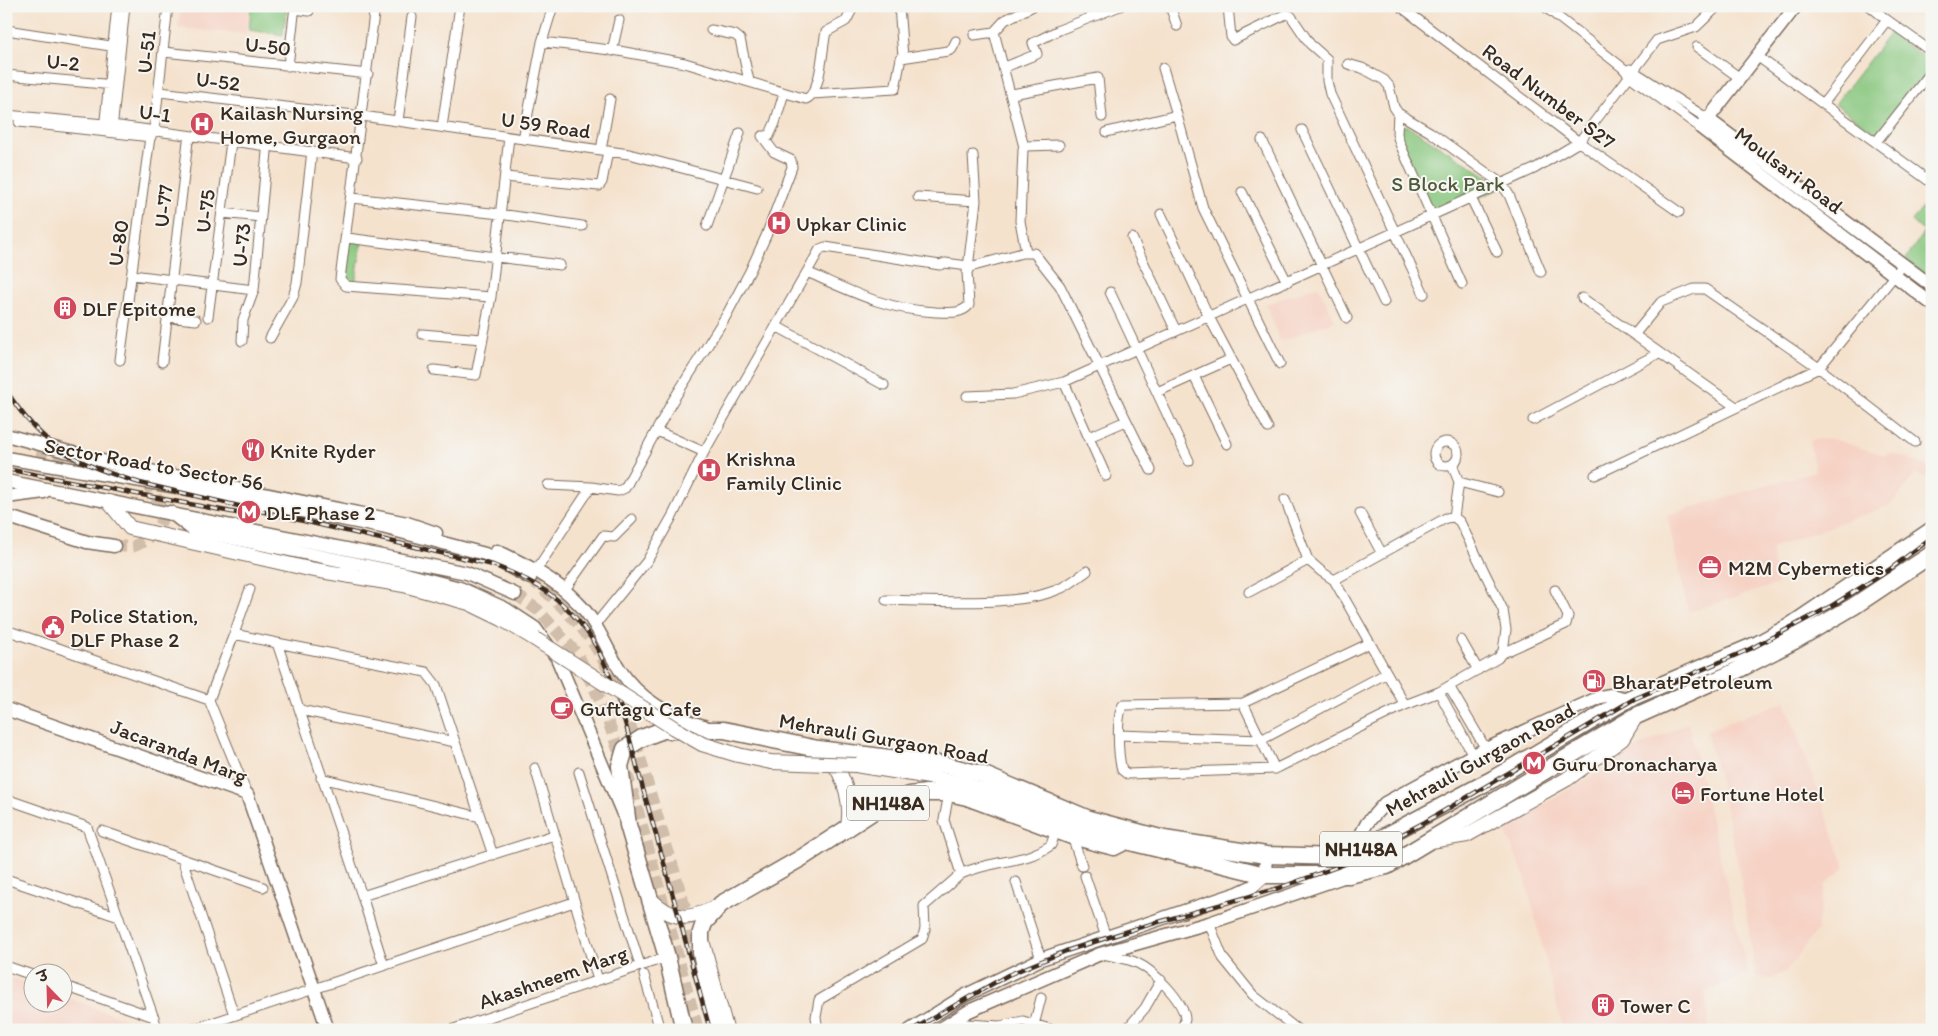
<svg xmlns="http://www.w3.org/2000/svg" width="1938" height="1036" viewBox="0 0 1938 1036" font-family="Itim,'Playpen Sans Deva',sans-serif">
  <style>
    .built { fill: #f6d2c4 }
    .green { fill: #87c67d; stroke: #61784e }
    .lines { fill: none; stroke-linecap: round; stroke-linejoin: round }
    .secondary-tunnel { stroke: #d0bdaa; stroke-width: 12; stroke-dasharray: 12 6; stroke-linecap: butt }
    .street-casing { stroke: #7c6a5b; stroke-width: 11 }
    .secondary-casing { stroke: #7c6a5b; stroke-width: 15 }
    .primary-casing { stroke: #7c6a5b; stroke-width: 16 }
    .highway-casing { stroke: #7c6a5b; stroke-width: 19 }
    .street { stroke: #fff; stroke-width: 9 }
    .secondary { stroke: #fff; stroke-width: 12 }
    .primary { stroke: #fff; stroke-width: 14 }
    .highway { stroke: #fff; stroke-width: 16 }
    .rail-casing { stroke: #3b2a1e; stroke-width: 4.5 }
    .rail { stroke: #f6f6f2; stroke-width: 2.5; stroke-dasharray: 8; stroke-linecap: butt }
    .primary-bridge-casing { stroke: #7c6a5b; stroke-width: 16; stroke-linecap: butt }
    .primary-bridge { stroke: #fff; stroke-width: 14 }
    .labels { text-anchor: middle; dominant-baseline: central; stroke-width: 4; stroke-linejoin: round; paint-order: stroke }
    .shield { fill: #f6f6f2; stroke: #73675e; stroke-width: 1 }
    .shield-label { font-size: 20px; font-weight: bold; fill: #3b2a1e }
    .street-label { font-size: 21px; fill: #3b2a1e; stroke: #f6f6f2 }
    .poi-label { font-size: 21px; fill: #3b2a1e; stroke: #f6f6f2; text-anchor: start }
    .park-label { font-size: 21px; fill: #52593a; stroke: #f6f6f2 }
  </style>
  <rect width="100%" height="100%" fill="#f6f6f2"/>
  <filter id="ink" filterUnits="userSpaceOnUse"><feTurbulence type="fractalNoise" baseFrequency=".02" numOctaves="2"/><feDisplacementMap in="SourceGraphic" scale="10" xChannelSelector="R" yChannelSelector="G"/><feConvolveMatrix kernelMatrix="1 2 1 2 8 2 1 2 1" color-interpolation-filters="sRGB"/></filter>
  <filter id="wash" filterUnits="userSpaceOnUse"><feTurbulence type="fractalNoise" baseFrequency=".0096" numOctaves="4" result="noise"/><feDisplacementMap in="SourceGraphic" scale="20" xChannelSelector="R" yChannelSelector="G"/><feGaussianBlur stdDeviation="1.12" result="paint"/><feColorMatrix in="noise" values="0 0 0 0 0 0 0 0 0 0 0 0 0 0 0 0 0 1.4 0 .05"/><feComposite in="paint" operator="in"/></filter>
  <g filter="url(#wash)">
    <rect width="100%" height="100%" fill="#f5e2cd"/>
    <path class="built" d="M181,6H249L246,34L178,28Z
      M1318,286L1335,320L1280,342L1266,304Z
      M1829,438L1884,455L1891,453L1904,457L1931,468L1926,478L1915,474L1902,492L1890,505L1771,548L1778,584L1688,612L1667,515L1815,471L1809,441Z
      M1785,701L1845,867L1825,885L1817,930L1786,971L1771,979L1756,976L1739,870L1721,786L1706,731Z
      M1688,723L1748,974L1705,992L1709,1030H1563L1525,877L1504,829L1639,747Z
      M6,976L32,985V1004H62L63,996L141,1025L142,1030H6Z"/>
    <path class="green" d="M251,6H287L283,35L249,30Z
      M1890,33L1932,63V67L1876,134L1835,104Z
      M1406,125L1504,187L1435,216L1397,132Z
      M1930,197L1932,198V218L1923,231L1912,221Z
      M1923,233L1932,240L1930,279L1906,259Z
      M349,241L362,242L355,285H346Z"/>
  </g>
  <g filter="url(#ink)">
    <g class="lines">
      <path class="secondary-tunnel" d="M37,450L67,458
        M114,546C120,546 128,547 134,546C140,544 146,540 151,536C173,518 157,493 141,479
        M530,578C555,599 577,619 595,646C625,694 638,753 654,806C669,855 685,902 696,952
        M515,594L538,610L578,655L602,704L631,786L698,1030"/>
      <g class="street-casing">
        <path id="street" d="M375,6L340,279L346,286L491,297
          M899,6L903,57
          M1170,6L1177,26
          M1228,6L1231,37L1233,40L1286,14L1291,16L1310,44L1327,59V81L1330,94L1424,294
          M1400,6L1579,142L1679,212
          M1544,6L1623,68L1631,77L1701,128
          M295,9L309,11
          M1887,20L1932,52
          M6,30L117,47
          M711,30L735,35L740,39L749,81
          M994,32L1024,147
          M974,35L994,32L1005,20L1033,6
          M542,42L619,51L685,63L806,99C822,92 822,47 826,32L846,21L854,6
          M1697,47L1740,78
          M612,51L619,20
          M164,52L368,74
          M1757,56L1932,183
          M1348,64L1362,68L1384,80L1389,86L1394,107L1398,113L1430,132L1502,184L1509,195L1541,272
          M288,66L295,6
          M1005,67L1037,54L1033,43L1059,30L1120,6
          M1163,68L1177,115
          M1630,69L1708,119
          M6,75L114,85
          M160,92L362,116L629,154L757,188
          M812,94L895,89L901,58L948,51L952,49L956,41
          M1012,94L1098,78L1102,117
          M1823,104L1887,20L1870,6
          M1398,113L1397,134L1400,144L1462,284
          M6,115L104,124L357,158
          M398,121L412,17
          M19,122L151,137
          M442,127L460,6
          M104,129L117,6
          M112,130L125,6
          M1302,130L1384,302
          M1107,132L1177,115L1203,208L1280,364
          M523,139L542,42L553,6
          M1262,140L1347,318
          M1876,142L1932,71
          M601,150L610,99
          M505,177L599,186L602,182L608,151
          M1242,192L1287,282
          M918,197L976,201
          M352,198L500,214L582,226
          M1471,198L1497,252
          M222,213L261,217
          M1161,214L1209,317L1268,428
          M707,226L740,133
          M347,238L560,265
          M1132,238L1176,331
          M1026,252L1020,221L1023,149L1026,146L1059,145
          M968,268L976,201L973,155
          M807,272C852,292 887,310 936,312C947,312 961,315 969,305L967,272L970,267L1022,253H1034L1060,286L1151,470
          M132,275L254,290
          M1110,292L1189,461
          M1582,298L1736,407
          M167,317L196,320
          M208,317L231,142
          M776,326L884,385
          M422,334L482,339
          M1634,335L1661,302L1694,289H1705L1819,368L1915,442
          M270,338L293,297L297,283L312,151
          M242,341L243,320L254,290L267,152
          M120,360L150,137L154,131L168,6
          M162,362L188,141L193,136
          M434,370L476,375L491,297L509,137
          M1194,376L1227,444
          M1064,382L1106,476
          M1157,392L1231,359
          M967,396L1013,394L1064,382L1534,169L1579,142L1657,40L1696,27L1718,6
          M1533,420L1659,353
          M657,431L704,452
          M1089,437L1126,421
          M1434 454a12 12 0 1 1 24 0a12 12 0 1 1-24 0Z
          M1452,465L1459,482L1454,517
          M1595,475L1819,368L1903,265
          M1459,482L1498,492
          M548,485L591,487
          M1285,499L1308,560L1322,572L1334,580L1405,705
          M1360,513L1381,552
          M537,569L591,487L618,491L625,488L672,402L726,316L750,271L766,236L792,167L791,160L774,152L762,136H769L775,123L784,93
          M1334,580L1446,518L1454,517L1460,522L1503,610L1506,630L1503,651L1498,658L1439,692L1405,705L1275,769L1127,774L1122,770C1118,757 1116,716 1123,705L1243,703L1370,643
          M564,591L603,536L614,537L632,519
          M1249,592L1308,560
          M886,600C932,601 1012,607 1054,591C1067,587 1076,579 1087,571
          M595,625L647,561L673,515L704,452L820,249L825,247L940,265L945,263L968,266
          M6,630L209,700
          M234,634L250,589
          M1461,640L1478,670
          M277,643L426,672L436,685L455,742L300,710
          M1501,654L1566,624L1568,616L1555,590
          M1449,686L1486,749
          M1439,692L1473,755
          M1243,703L1275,769
          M1119,735L1261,740L1387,673
          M455,742L493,855
          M535,768L598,980
          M579,772L640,965
          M321,778L480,817
          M247,794L209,700L234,634L277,643L362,896
          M6,799L87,827L158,1030
          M102,831L263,887
          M1072,836L1082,866
          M182,859L234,1015
          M961,874C989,860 1025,864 1051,845L1056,830
          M1085,876L1106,937
          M6,879L119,917
          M1016,882L1041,959
          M1209,923L1223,958L1253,995L1298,1030
          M705,942L729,1030
          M1103,954C1114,957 1127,958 1137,963C1153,970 1184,1001 1185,1019C1185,1022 1182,1027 1181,1030
          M6,966L32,975
          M384,966L362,896L554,835
          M644,975L660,1030
          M62,985L154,1017
          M950,1023L1000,1026L1023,1021L1053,1030
          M1033,1029L1041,998
          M191,1030L574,902
          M451,1030L667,957
          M818,1030L816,1017L819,1000L922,939L925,929L924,906L961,874L944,820L949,793
          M1126,1030L1145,1008L1161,980"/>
      </g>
      <g class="secondary-casing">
        <path id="secondary" d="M1796,6L1701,128L1932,304
          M1708,119L1932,286
          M6,435L106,462L407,523L436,533
          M6,458L201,491L382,527L485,554L530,578
          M6,481L467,573L515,594
          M6,497L44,492
          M170,512L193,530L406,574L460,588L506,609L535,628L557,658L623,814
          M6,516L87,542L114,546
          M497,551C526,565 554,578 577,602C597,621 605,647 620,670C638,698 671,718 704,726
          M6,709L247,794L328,1030
          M910,1030L964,996L1041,959L1238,893L1253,886L1265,875L1266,855
          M939,1030L969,1011L1100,954L1209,923L1349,875L1350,855L1367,823L1385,803L1473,755L1600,697L1611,695L1628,699"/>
      </g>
      <g class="primary-casing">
        <path id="primary" d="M109,502L130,528L309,569L404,585L469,603L502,619L535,639
          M828,758C846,774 853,808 847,830
          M856,765C897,772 939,777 979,789C1029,804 1076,826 1126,841
          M1431,841L1467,835L1567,779L1622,739L1636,716
          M650,899C673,921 689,921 716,907"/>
      </g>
      <g class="highway-casing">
        <path id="highway" d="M684,1030L667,957L628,825L620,766L625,749L642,738L663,730H724L818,749L945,765L984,775L1089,819L1164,839L1266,855L1341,857L1350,855L1493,779L1628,699L1758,644L1789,627L1932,530
          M718,1030L701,953V932L704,923L721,904L803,857L883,805L910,795L926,793H949L967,797L1072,836L1114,847L1126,841L1265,875H1349L1387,866L1636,716L1730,674L1794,641L1854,606L1932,554"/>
      </g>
      <use href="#street" class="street"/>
      <use href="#secondary" class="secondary"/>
      <use href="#primary" class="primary"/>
      <use href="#highway" class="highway"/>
      <g class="rail-casing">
        <path id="rail" d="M6,390C43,449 76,463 140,483L493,565C534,581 561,596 587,632C615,671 630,742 643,789C666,869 688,949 710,1030
          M6,469L242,514
          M912,1030L1008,975L1066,951L1134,929L1279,888L1348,863L1425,822L1634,699L1750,649L1833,605L1889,570L1932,537"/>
      </g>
      <use href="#rail" class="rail"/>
      <g class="primary-bridge-casing">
        <path id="primary-bridge" d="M535,639L674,728L702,744L738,755L771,762L856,765"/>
      </g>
      <use href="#primary-bridge" class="primary-bridge"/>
    </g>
  </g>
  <defs>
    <g id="hospital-disc" transform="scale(1.25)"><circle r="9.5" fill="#d1495b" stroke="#f6f6f2"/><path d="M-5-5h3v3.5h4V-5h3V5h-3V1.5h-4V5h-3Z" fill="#fff"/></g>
    <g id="building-disc" transform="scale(1.25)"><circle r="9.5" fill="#d1495b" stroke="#f6f6f2"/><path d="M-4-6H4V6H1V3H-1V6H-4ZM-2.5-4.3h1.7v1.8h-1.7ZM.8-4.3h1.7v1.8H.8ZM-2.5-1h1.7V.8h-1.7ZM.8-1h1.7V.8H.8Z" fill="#fff"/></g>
    <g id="restaurant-disc" transform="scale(1.25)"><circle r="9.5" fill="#d1495b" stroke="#f6f6f2"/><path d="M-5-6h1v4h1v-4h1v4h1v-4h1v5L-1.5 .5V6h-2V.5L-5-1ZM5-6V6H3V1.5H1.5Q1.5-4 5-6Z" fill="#fff"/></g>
    <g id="metro-disc" transform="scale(1.25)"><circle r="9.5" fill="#d1495b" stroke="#f6f6f2"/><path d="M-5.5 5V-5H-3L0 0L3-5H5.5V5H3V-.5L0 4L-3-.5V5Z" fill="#fff"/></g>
    <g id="office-disc" transform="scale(1.25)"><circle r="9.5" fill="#d1495b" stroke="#f6f6f2"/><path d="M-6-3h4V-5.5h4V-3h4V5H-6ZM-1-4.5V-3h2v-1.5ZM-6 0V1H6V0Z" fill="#fff"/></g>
    <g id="civic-disc" transform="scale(1.25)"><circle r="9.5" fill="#d1495b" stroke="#f6f6f2"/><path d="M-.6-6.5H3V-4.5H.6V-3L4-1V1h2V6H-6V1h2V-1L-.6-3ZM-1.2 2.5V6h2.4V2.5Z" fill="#fff"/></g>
    <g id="fuel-disc" transform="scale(1.25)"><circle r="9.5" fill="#d1495b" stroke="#f6f6f2"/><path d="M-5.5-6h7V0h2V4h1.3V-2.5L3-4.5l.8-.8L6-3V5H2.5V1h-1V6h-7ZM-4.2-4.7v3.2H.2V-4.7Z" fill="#fff"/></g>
    <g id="cafe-disc" transform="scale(1.25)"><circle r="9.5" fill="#d1495b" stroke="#f6f6f2"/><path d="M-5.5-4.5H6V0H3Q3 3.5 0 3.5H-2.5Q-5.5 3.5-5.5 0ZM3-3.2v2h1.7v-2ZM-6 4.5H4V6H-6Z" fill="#fff"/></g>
    <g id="hotel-disc" transform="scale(1.25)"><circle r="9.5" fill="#d1495b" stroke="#f6f6f2"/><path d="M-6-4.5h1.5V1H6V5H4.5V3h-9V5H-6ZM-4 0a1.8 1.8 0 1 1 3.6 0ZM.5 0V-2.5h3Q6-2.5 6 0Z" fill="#fff"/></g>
  </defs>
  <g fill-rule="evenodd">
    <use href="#hospital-disc" x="202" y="124"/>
    <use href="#hospital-disc" x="779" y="223"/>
    <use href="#building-disc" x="65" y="308"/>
    <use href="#restaurant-disc" x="253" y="450"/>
    <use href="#hospital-disc" x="709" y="470"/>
    <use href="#metro-disc" x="249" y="512"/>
    <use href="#office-disc" x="1710" y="567"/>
    <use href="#civic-disc" x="53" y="627"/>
    <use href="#fuel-disc" x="1594" y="681"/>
    <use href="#cafe-disc" x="562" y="708"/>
    <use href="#metro-disc" x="1534" y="763"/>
    <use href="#hotel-disc" x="1683" y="793"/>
    <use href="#building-disc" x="1603" y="1005"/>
  </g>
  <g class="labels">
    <g class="shield">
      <rect x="847" y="785.5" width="82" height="35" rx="4"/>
      <rect x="1320" y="831.5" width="82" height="35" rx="4"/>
    </g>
    <g class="shield-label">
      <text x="888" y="803">NH148A</text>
      <text x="1361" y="849">NH148A</text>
    </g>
    <g class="street-label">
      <text transform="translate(268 46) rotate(6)">U-50</text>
      <text transform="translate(146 52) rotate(-84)">U-51</text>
      <text transform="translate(63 62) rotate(5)">U-2</text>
      <text transform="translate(218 81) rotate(7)">U-52</text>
      <text transform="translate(1549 96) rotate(37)">Road Number S27</text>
      <text transform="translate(155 113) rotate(8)">U-1</text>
      <text transform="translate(546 125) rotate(8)">U 59 Road</text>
      <text transform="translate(1789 170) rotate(37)">Moulsari Road</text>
      <text transform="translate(163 206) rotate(-84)">U-77</text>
      <text transform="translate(205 211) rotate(-83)">U-75</text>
      <text transform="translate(118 243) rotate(-82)">U-80</text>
      <text transform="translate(241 245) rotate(-84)">U-73</text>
      <text transform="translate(154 464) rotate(10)">Sector Road to Sector 56</text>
      <text transform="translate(884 738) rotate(10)">Mehrauli Gurgaon Road</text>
      <text transform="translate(179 751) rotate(21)">Jacaranda Marg</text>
      <text transform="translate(1480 759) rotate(-29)">Mehrauli Gurgaon Road</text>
      <text transform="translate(553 977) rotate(-19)">Akashneem Marg</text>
    </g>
    <g class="poi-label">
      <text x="220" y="112">Kailash Nursing<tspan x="220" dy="24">Home, Gurgaon</tspan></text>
      <text x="796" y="223">Upkar Clinic</text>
      <text x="82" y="308">DLF Epitome</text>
      <text x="270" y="450">Knite Ryder</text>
      <text x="726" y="458">Krishna<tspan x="726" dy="24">Family Clinic</tspan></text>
      <text x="266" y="512">DLF Phase 2</text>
      <text x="1728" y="567">M2M Cybernetics</text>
      <text x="70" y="615">Police Station,<tspan x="70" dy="24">DLF Phase 2</tspan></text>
      <text x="1612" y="681">Bharat Petroleum</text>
      <text x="580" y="708">Guftagu Cafe</text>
      <text x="1552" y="763">Guru Dronacharya</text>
      <text x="1700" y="793">Fortune Hotel</text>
      <text x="1620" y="1005">Tower C</text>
    </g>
    <g class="park-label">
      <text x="1448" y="183">S Block Park</text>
    </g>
  </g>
  <rect width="1938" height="1036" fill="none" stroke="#f6f6f2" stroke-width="25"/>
  <g transform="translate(48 988) rotate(337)"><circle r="24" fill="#f6f6f2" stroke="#aba49d"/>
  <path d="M0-4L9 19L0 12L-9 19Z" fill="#d1495b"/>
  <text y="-8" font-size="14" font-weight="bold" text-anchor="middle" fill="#3b2a1e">उ</text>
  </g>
</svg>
